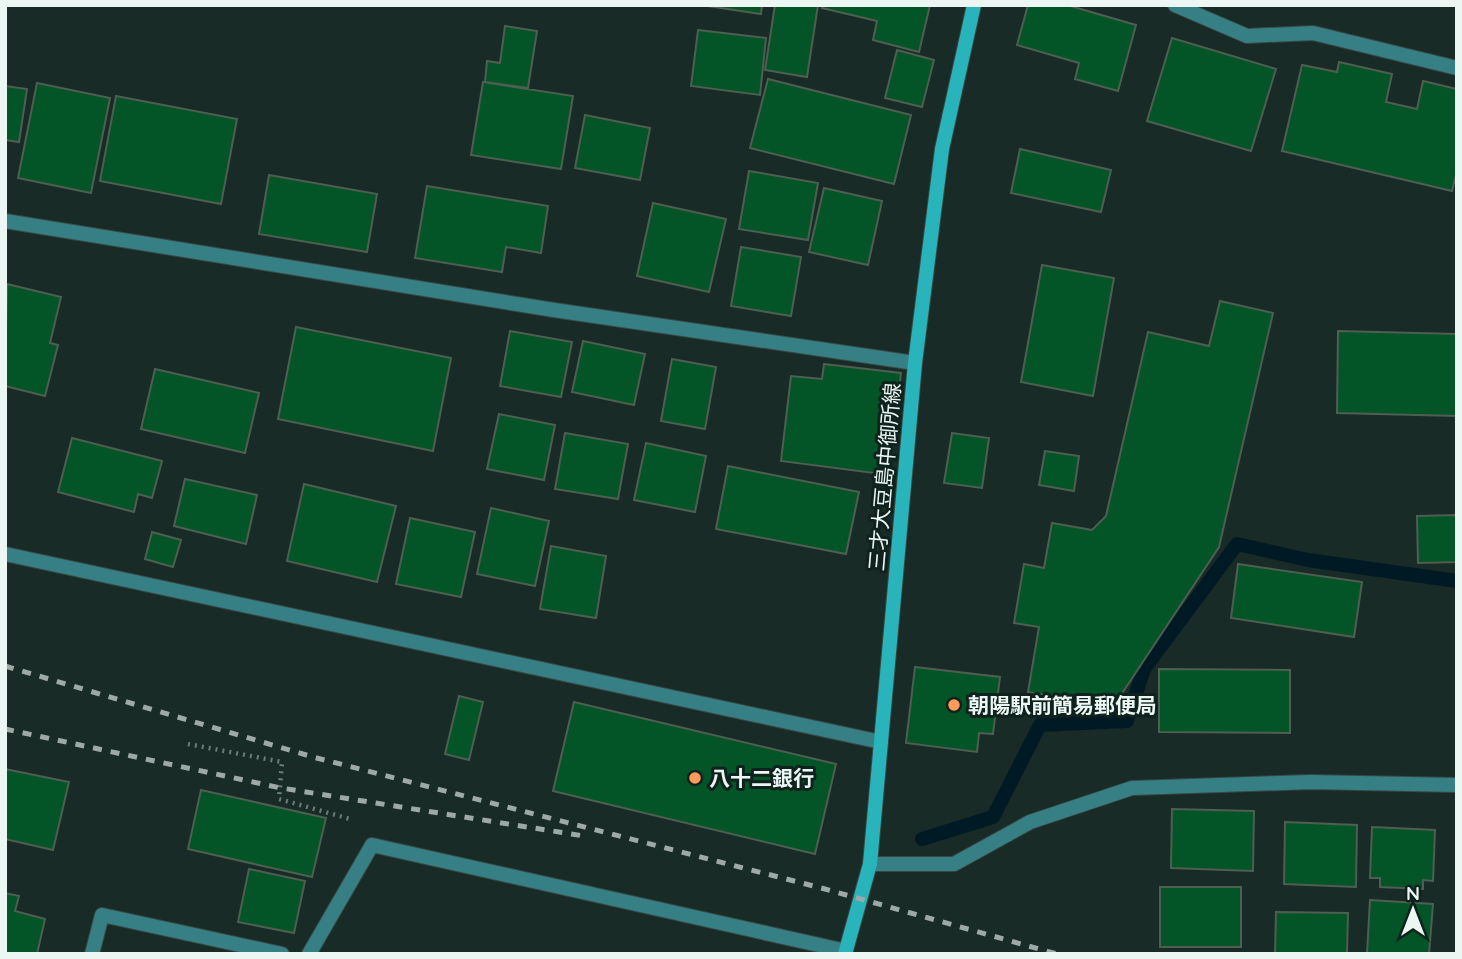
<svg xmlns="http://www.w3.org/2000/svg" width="1462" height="959" viewBox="0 0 1462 959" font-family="Quicksand,'Noto Sans JP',sans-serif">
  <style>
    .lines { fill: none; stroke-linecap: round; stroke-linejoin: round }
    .stream { stroke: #001a25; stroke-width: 14 }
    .building { fill: #035426; stroke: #4f5e52; stroke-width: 2 }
    .lane-casing { stroke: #374843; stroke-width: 16 }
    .street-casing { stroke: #374843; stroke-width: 16 }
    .secondary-casing { stroke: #374843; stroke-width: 16 }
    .path { stroke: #6c7b77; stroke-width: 4.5; stroke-dasharray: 2 5; stroke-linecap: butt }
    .lane { stroke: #368085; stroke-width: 14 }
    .street { stroke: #368085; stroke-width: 14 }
    .secondary { stroke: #29b3bb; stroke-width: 14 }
    .rail { stroke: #9ca9a5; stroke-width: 5; stroke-dasharray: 9 9; stroke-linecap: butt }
    .poi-dot { fill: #ff9b5a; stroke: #0f221d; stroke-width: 2.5 }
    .labels { text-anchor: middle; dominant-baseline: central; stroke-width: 6; stroke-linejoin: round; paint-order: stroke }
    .street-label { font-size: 21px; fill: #ecf7f4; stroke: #0f221d }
    .poi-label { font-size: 21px; font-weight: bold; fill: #ecf7f4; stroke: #0f221d; text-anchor: start }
  </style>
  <rect width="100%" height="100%" fill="#192b26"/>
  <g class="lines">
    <path class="stream" d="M922,839L993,817L1040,725L1127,721L1144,669L1237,544L1308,560L1457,581"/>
  </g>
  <path class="building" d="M701,5H762L761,14Z
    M775,5H818L807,77L765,70Z
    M823,5H930L919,52L873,40L877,21L822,8Z
    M1028,5H1067L1136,25L1118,91L1075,79L1079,63L1017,45Z
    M505,26L537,31L528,88L485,82L487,61L500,63Z
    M698,30L766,38L760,95L691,86Z
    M1172,38L1276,69L1251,151L1147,121Z
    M897,50L934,60L922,107L885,98Z
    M1339,62L1392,74L1386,102L1417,109L1423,81L1457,89V171L1452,191L1282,151L1302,65L1337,72Z
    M768,79L911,115L894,184L750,148Z
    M483,82L573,96L561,169L471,155Z
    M37,83L110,98L91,193L18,178Z
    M5,86L27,89L19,142L5,140Z
    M116,96L237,119L221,204L100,181Z
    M585,115L650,128L640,180L575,168Z
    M1020,149L1111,170L1101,212L1011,193Z
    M749,171L818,183L808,240L739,229Z
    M269,175L377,194L367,252L259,234Z
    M427,186L548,206L541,253L506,247L502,272L415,258Z
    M824,188L882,201L868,265L809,252Z
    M653,203L726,219L709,292L637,276Z
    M741,247L801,257L791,316L731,306Z
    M1042,265L1114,278L1093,396L1021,382Z
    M7,284L61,297L50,343L58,345L45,396L5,386Z
    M1220,301L1273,313L1219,547L1113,707L1028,692L1039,627L1014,623L1024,564L1044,568L1052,523L1092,530L1106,516L1148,332L1209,346Z
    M296,327L451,358L433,451L278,419Z
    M510,331L572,342L561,397L500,386Z
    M1338,331L1457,334V416L1337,413Z
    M583,341L645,354L634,405L572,392Z
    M672,359L716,367L705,429L661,421Z
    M824,364L901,373L889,475L781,461L791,376L822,379Z
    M155,369L259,393L245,453L141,429Z
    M499,414L555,425L544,480L487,469Z
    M565,433L628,444L618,499L555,489Z
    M952,433L989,438L982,488L944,483Z
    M72,438L162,461L152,498L138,494L134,512L58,492Z
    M646,443L706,456L695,512L634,500Z
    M1045,451L1079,456L1074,491L1039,485Z
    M728,466L859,492L846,554L716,529Z
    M185,479L257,495L246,544L174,526Z
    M304,484L396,506L377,582L287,561Z
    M491,508L549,521L535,586L477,574Z
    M1457,515V562L1418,563L1417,516Z
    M410,518L475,532L461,597L396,584Z
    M152,532L181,540L173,567L145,559Z
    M551,546L606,556L596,618L540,609Z
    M1238,564L1362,582L1354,637L1231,618Z
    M915,667L1000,677L993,734L979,733L977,752L906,743Z
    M1159,669L1290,670V733L1159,732Z
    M459,696L483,702L469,760L445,754Z
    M574,702L836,764L815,854L553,791Z
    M5,769L69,782L53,850L5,839Z
    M201,790L326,818L312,877L188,849Z
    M1172,809L1254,811L1253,871L1171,868Z
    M1285,822L1357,825L1356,887L1284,884Z
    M1372,827L1435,830L1433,881L1423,880V889L1380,887V878H1370Z
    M249,869L305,881L294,933L238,922Z
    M1160,887H1241V947H1160Z
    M5,893L19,896L15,911L45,919L37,954H5Z
    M1370,900L1433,904L1429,954H1367Z
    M1276,912L1348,913L1347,954H1275Z"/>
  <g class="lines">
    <g class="lane-casing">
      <path id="lane" d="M5,554L881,742"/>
    </g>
    <g class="street-casing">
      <path id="street" d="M1175,5L1247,36L1313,33L1457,68
        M5,221L554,310L915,363
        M870,864H954L1030,822L1132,788L1311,782L1457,785
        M92,954L102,915L282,954
        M309,954L372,845L846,951"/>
    </g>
    <g class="secondary-casing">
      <path id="secondary" d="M845,954L870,864L915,363L942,149L974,5"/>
    </g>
    <path class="path" d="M188,744L282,762L279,799L350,819"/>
    <use href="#lane" class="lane"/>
    <use href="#street" class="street"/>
    <use href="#secondary" class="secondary"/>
    <path class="rail" d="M5,666L313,757L825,889L1057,954
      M5,729L281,788L584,836"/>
  </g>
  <g class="poi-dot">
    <circle cx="954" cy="705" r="7"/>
    <circle cx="695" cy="778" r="7"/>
  </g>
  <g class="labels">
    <g class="street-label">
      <text transform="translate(884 477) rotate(-85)">三才大豆島中御所線</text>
    </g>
    <g class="poi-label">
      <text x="968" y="705">朝陽駅前簡易郵便局</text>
      <text x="709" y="778">八十二銀行</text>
    </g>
  </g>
  <rect width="1462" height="959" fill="none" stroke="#ecf7f4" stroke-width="14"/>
  <g transform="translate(1413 910)" stroke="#0f221d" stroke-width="5" paint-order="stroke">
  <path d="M0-5L12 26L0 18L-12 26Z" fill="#ecf7f4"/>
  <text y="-10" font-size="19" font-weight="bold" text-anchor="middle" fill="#ecf7f4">N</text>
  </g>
</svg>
